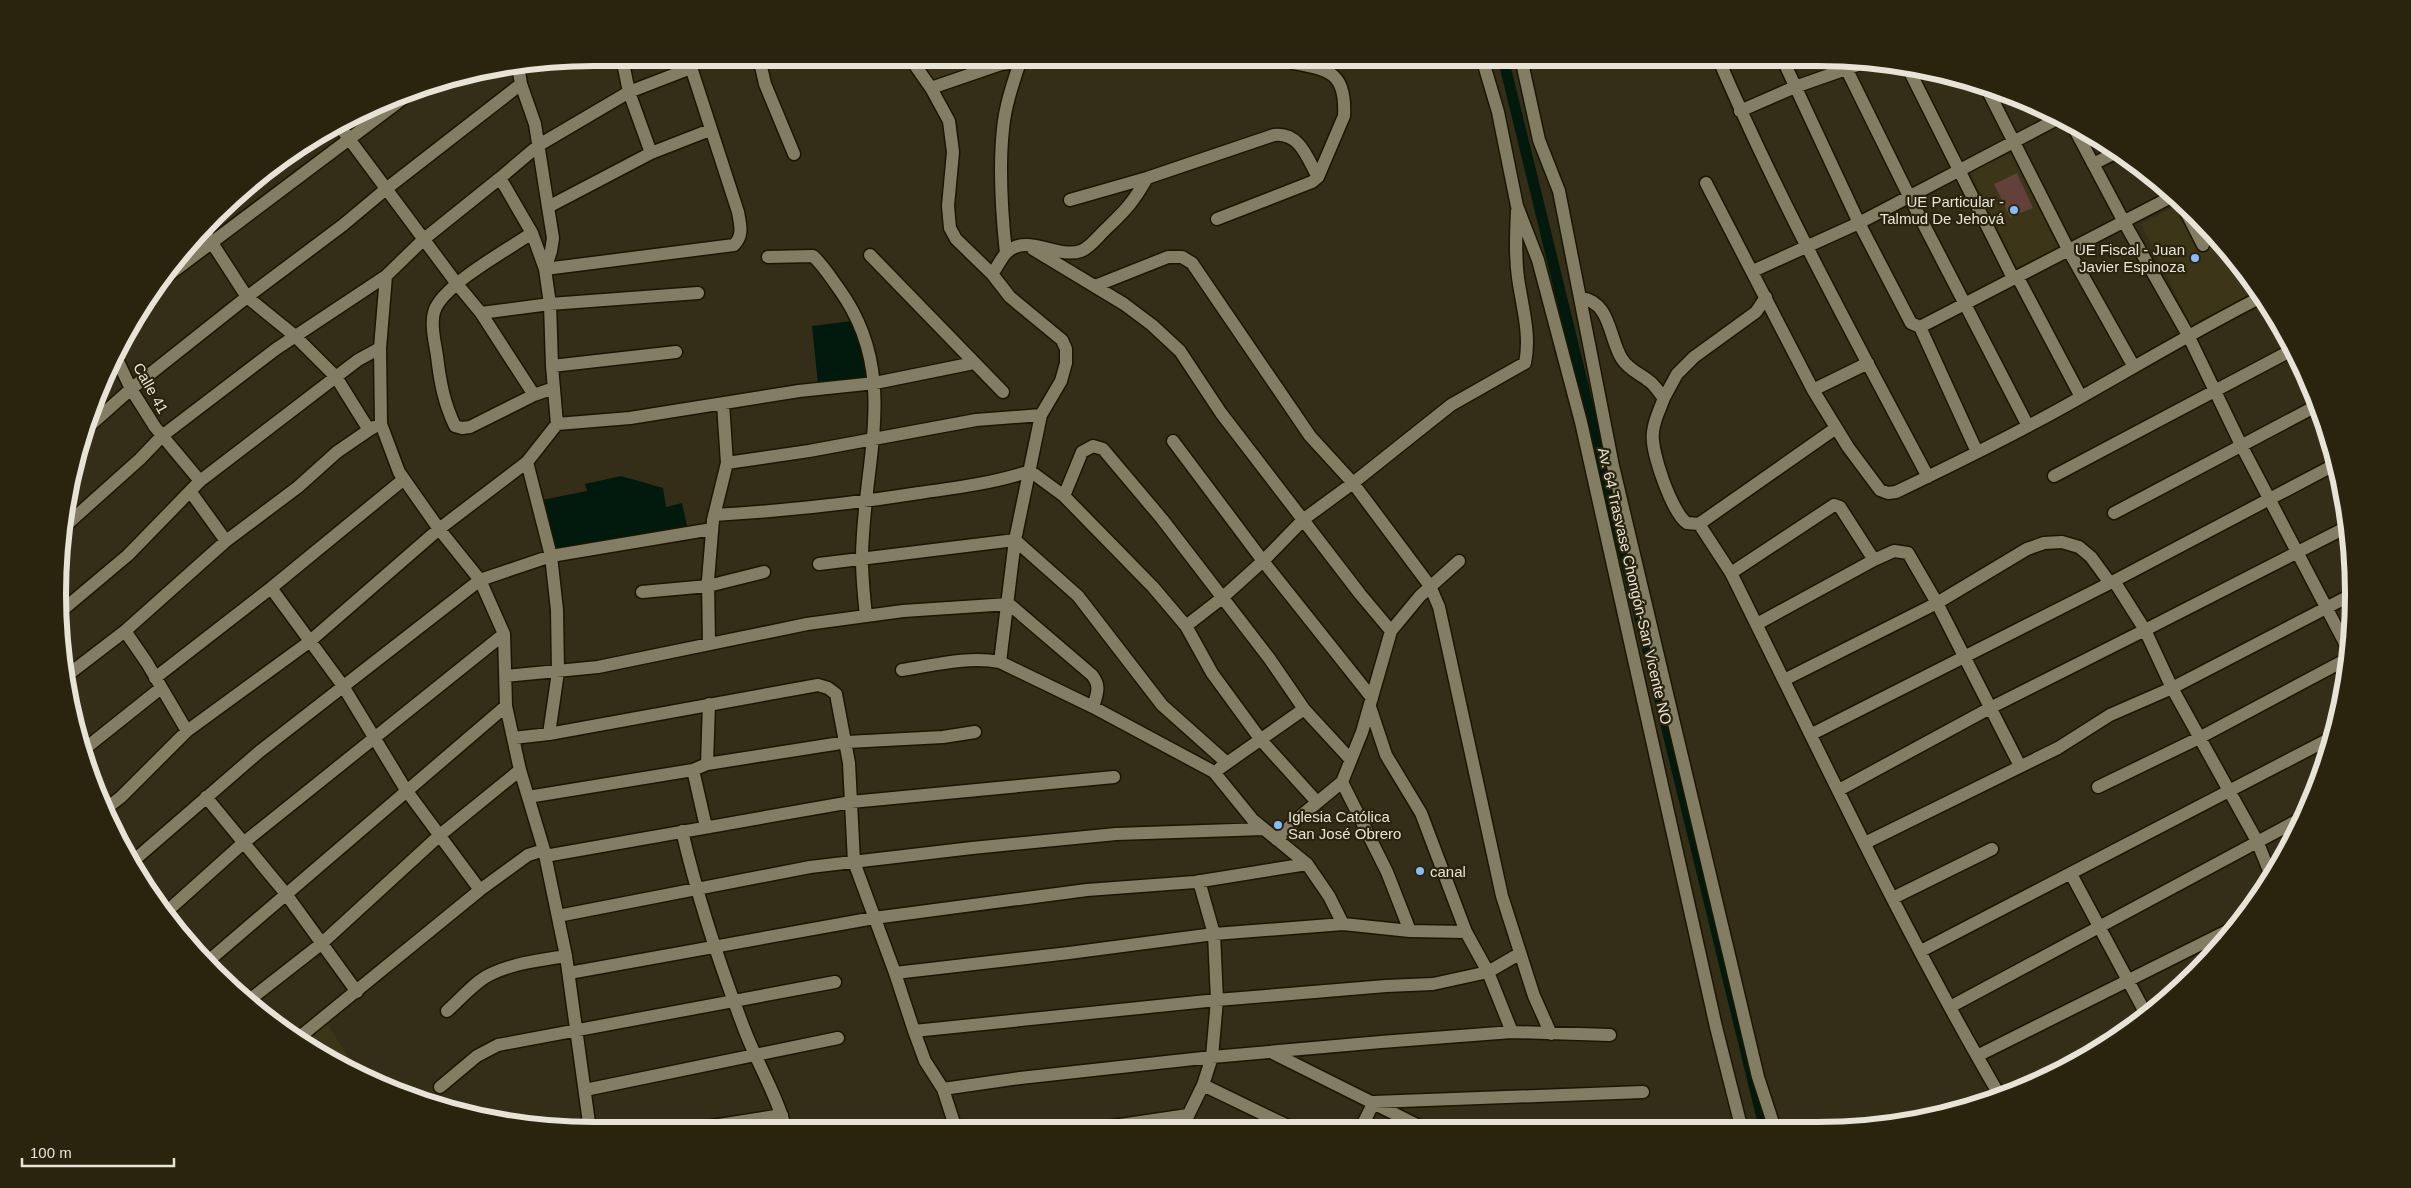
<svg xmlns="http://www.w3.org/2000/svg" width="2411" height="1188" viewBox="0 0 2411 1188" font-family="Arial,sans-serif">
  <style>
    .built { fill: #3c3517 }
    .green { fill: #61413a }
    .water { fill: #02190d }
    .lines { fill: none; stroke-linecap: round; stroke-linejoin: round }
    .canal { stroke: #02190d; stroke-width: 11 }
    .minor-casing { stroke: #1b1602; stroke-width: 15 }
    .minor { stroke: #837d64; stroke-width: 12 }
    .poi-dot { fill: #88bbfc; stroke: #2a240e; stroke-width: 2 }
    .labels { text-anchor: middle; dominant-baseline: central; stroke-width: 4.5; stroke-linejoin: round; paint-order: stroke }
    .poi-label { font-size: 15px; fill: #e7e4d7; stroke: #2a240e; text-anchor: end }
    .street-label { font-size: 15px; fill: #e7e4d7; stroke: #2a240e }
    .rim { fill: none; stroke: #e7e4d7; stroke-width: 6 }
  </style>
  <rect width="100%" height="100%" fill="#342e18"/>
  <path class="built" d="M915,58H988V60L931,81Z
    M2011,153L2058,247L2017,268L1970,172Z
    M2182,203L2197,215L2259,291L2191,325L2141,224Z
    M327,1024L360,1074L304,1044Z"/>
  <path class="green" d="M931,58H955L936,66Z
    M2017,173L2033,208L2010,217L1994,184Z"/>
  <path class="water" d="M861,320L871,375L854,382L818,384L812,326Z
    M621,476L663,488L666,507L682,503L688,530L553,553L542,500L587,491L585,484Z"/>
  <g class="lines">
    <path class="canal" d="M1503,58L1764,1126"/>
    <g class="minor-casing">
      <path id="minor" d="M622,58L629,92L651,153
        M759,58L765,84L794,154
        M910,58L931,88L949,121L953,152L948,206L950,228L956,239L992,274
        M1482,58L1498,112L1517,206L1538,260L1581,422L1716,1027L1741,1126
        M1521,58L1539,140L1559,191L1613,466L1758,1077L1774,1126
        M1718,58C1779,201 1855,339 1928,477
        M1782,58L1859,223L1911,323L1920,327L2173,196
        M1842,60L1909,196L2028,426
        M518,65L521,84L535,124L548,207
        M1907,66L2013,278
        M1986,87L2070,253L2134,367
        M931,88L1001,64L1020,62
        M1740,111L1795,87L1866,62
        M338,124L457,284L481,313L534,395L554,388
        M2073,126L2124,222L2188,335L2241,445L2348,649
        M710,130L651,153L548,207L553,238L551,251L545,269L550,304L552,366L557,424L630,418L799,391L875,383L974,363
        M2093,164L2119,151
        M500,178L539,145L629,92L691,68
        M1147,178C1134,201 1126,210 1107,228C1099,235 1091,247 1081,251C1057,259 1028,233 1007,252C1001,258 997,268 992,274L1010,297L1062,340L1066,349V363L1061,381L1041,415L1015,540L1078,596L1162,705L1227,763
        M1706,183L1813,390L1848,447L1880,490L1888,493L1896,492C1959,462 2022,431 2083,396C2143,362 2202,327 2263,296
        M1070,200L1147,178L1274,135C1300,132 1307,158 1318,177
        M2181,202L2203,245
        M1217,219L1312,182L1318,177L1344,116C1347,60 1316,72 1276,58
        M203,229L247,297L295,336L336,377L369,430L374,427
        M532,233C507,250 450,281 436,307C429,321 435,342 437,356C440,382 444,403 455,426L462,428L470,427L534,395
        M1033,249L1124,304L1152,325L1180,351L1221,413L1360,594L1391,631
        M1006,253C1002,216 999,166 1003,129C1005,106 1013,83 1020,62L1031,58
        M870,255L1003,392
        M768,257L813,256C823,265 831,278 839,289C902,376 862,463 862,559C862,578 864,597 866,616L903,611L1009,604L1092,675C1101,686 1097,694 1093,707
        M1753,271L1859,223L2059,118
        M2017,276L2081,397
        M162,280L417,88
        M1095,286L1168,257H1182L1192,263L1310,436L1353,483L1430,586L1439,607L1502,896L1534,996L1551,1034
        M1581,298C1611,302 1609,339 1622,359C1629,370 1639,373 1649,381C1655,385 1659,393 1664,398C1660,409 1654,420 1653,432C1650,450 1672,513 1687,523L1699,524L1836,428
        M481,313L550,304L698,293
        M1920,327L1977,452
        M115,355L131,389L155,427L200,481
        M552,366L676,352
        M1813,390L1868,363
        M1664,398L1677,374L1694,357L1756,312L1766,297
        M86,429L131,389L247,297L343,225L386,189L521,84
        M1173,441L1263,561L1372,698
        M527,462L551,556L557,610L558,672L549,734
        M727,463L809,451L976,420L1041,415
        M2054,476L2292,350
        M190,491L226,541
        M1064,496L1082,452L1093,446L1103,449L1162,519L1269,658L1304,709L1351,760
        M2114,513L2318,405
        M714,515C783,511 850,504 919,493C956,488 994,483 1030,471L1064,496L1153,587L1186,626L1212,673L1261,740L1317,802
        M1699,524L1731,573C1818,748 1901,927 2000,1096
        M64,527L140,459L162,436L276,349L386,276
        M819,564L1015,540L1000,662
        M1731,573L1834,505L1840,507L1874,560
        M2114,581L2145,630L2347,527
        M271,588L343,686L406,790L480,890
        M642,592L708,586L764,572
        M59,613L128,555L200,481L358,360L380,348
        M1757,624L1874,560L1894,551L1908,553L1937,603L2020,766
        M1186,626L1222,598L1263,561L1304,519L1353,483L1451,405L1525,363C1531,335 1522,306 1518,278C1515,255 1516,234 1517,211
        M125,631L147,663L187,731
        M709,644L708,580L713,520L727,463L723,404
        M902,670C935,665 968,656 1000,662L1093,707L1214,772L1253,820L1307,864L1329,896L1343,924
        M506,676L598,667L807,624L866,616
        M65,677L125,631L226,541L298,487L337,452L369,430
        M155,678L271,588L404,479
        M1784,680L1937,603L2027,549L2044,543L2062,542L2079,547L2091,557L2110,583
        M1370,707L1386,755L1421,813L1466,932L1488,972L1512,1032
        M1812,734L2114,581L2336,464
        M79,737L88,746
        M513,738L549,734L818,685L828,688L836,694L849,763L854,862L895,973L914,1031L925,1061L943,1089L956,1129
        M82,751L161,688
        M707,764L709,704
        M1220,768L1304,709
        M693,770L706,827
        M1342,782L1387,872L1410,931
        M2098,787L2199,738L2347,659
        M1839,790L1992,707L2145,630L2172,688L2257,841L2270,873
        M206,797L286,894L357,992
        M528,797L693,770L707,764L847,742L943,737L975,732
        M104,810L121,797L187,731L309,642L439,529L527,462L557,424
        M682,831C698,899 720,966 745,1031C758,1065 777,1095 786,1130
        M1277,840L1296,820L1342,782L1362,732L1391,631L1420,596L1459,561
        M1865,843L2058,748L2110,715L2172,688L2353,594
        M545,856L851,802L1114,777
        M132,862L259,752L480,580L551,556L712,529
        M2071,874L2147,1016
        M1893,898L1992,849
        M164,914L242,844L504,634
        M558,916L810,867L972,848L1116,834L1264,829
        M1921,951L2331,738
        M206,963L506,706
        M569,973L874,918L1087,890L1195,882L1307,864
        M895,973L1069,953L1214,934L1343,924L1410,931L1466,932
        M248,1001L321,944L440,835L520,770
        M1950,1007L2302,818
        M447,1011C461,999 474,982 491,974C514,963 541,960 566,956
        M914,1031L1217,1000L1386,986L1433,984L1488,972L1519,954
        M296,1040L480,890L528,855L544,850
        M1271,1052L1423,1128
        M1977,1056L2237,926
        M1203,1085L1292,1128
        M440,1087L477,1056L498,1045L835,982
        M943,1089L1020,1078L1212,1057L1381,1042L1512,1032L1610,1035
        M585,1090L838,1038
        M1182,1128L1203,1085L1212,1057L1217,1000L1214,934L1199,881
        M1361,1128L1374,1102L1643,1092
        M1093,1129L1188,1115
        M590,1130L566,956L544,850L520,770L506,706L504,634L480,580L439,529L399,472L381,424L380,348L386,276L424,239L500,178L532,233L545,269L734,245C744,235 740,224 738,212L688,58
        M687,1130L782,1115"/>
    </g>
    <use href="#minor" class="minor"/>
  </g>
  <g class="poi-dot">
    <circle cx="2014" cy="210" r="5"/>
    <circle cx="2195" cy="258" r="5"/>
    <circle cx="1278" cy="825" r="5"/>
    <circle cx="1420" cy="871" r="5"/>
  </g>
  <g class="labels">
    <g class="poi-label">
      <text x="2004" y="201">UE Particular -<tspan x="2004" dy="17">Talmud De Jehová</tspan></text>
      <text x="2185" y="249">UE Fiscal - Juan<tspan x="2185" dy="17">Javier Espinoza</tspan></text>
      <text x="1288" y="816" text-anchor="start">Iglesia Católica<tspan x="1288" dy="17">San José Obrero</tspan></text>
      <text x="1430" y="871" text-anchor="start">canal</text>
    </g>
    <g class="street-label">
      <text transform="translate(151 388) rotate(61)">Calle 41</text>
      <text transform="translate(1635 586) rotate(77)">Av. 64 Trasvase Chongón-San Vicente NO</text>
    </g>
  </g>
  <path d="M0 0H2411V1188H0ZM594 66H1817A528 528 0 0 1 2345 594V594A528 528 0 0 1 1817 1122H594A528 528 0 0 1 66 594V594A528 528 0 0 1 594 66Z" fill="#2a240e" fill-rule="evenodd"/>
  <path class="rim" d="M594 66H1817A528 528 0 0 1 2345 594V594A528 528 0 0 1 1817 1122H594A528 528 0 0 1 66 594V594A528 528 0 0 1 594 66Z"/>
  <path d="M22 1158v8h152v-8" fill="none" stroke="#e7e4d7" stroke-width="2.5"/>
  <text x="30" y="1158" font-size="15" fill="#e7e4d7" stroke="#2a240e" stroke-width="4" paint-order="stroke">100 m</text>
</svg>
